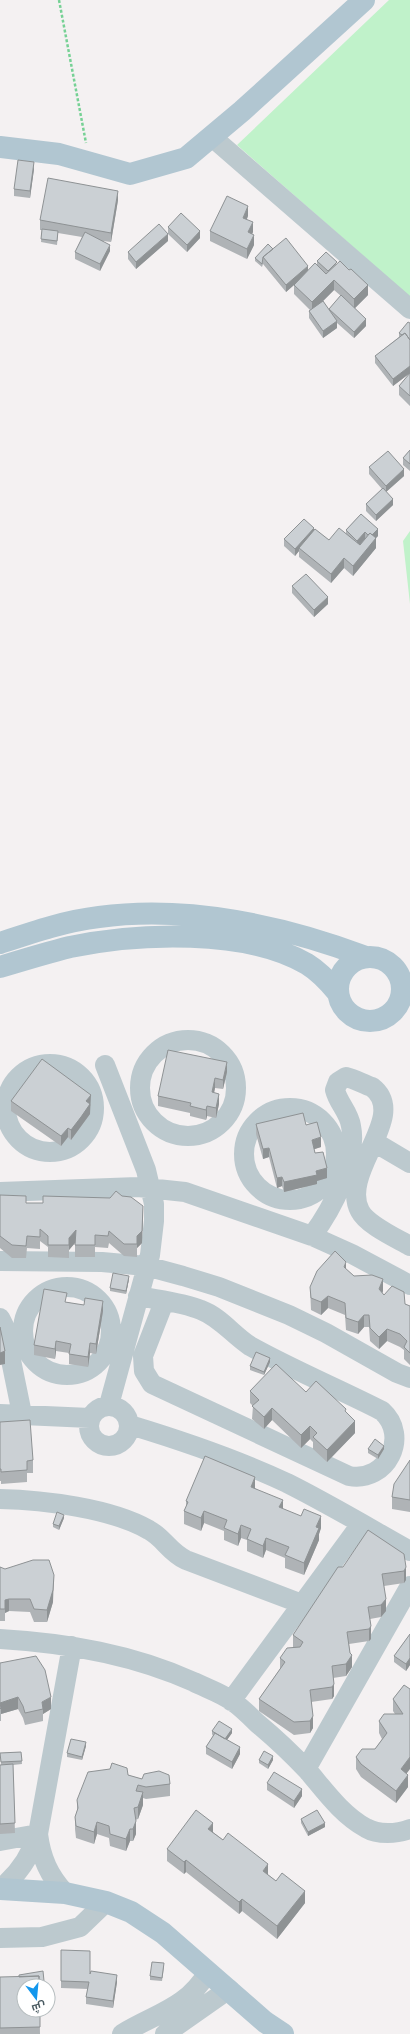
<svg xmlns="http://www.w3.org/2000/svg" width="410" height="2034" viewBox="0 0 410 2034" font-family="'Fira Sans',Cairo,sans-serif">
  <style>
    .green { fill: #c0f2ca }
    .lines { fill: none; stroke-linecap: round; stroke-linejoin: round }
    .path { stroke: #76d195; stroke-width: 2.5; stroke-dasharray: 3 2; stroke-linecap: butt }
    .minor { stroke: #bcc9ce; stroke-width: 20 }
    .major { stroke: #b1c6d1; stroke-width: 22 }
    .wall { fill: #afb3b6; fill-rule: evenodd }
    .shaded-wall { fill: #8e9294 }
    .building { fill: #cbd0d4; stroke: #8e9294 }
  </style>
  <rect width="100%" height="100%" fill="#f4f1f2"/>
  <path class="green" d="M389,0H410V297L237,145Z
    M410,531V604L403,541Z"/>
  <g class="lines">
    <path class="path" d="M59,0L86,143"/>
    <path class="minor" d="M212,137L410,309
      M140 1088a48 48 0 1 1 96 0a48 48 0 1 1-96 0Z
      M6 1108a44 44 0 1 1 88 0a44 44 0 1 1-88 0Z
      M105,1065L146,1170L154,1204V1221L150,1255L109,1405
      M244 1154a46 46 0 1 1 92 0a46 46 0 1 1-92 0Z
      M381,1146L410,1163
      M0,1192L138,1187L185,1192L312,1236L352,1254L410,1285
      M312,1236C332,1209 358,1160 351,1126C349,1112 338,1103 335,1090L338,1082L346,1077C355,1079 363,1084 372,1087C410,1116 339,1172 360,1211C367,1225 396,1238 410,1246
      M0,1261L102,1262L146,1266L183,1276L219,1287L289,1315L326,1333L397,1373L410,1378
      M23 1331a44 44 0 1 1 88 0a44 44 0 1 1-88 0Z
      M138,1296C158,1300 182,1302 201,1310C220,1317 233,1335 250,1346C293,1370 339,1389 382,1411C410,1436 387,1483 349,1476L152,1384L144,1371L143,1356L164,1302
      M0,1318L4,1326L22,1414
      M89 1426a20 20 0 1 1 40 0a20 20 0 1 1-40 0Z
      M0,1414L90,1418
      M130,1425C183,1441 236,1459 287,1483C329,1504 369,1528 410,1551
      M0,1499C43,1500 111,1508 149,1530C164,1538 169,1552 186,1560L302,1604
      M0,1639C67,1643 132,1654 194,1682C206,1688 221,1693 232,1701C241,1707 249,1715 257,1723C275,1738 292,1754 308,1771C325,1791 342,1815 366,1828C378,1835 397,1834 410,1829
      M231,1701L361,1524
      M306,1769L410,1586
      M38,1834C41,1858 49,1876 65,1893
      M0,1841L38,1834
      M0,1889C19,1874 30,1857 38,1834L72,1646
      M0,1938L42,1937L80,1927L106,1902
      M122,2034C156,2013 186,2009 208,1972
      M165,2034L229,1989"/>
    <path class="major" d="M0,147L59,154L130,174L186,158L242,111L364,0
      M0,943C33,932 65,921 99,917C188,905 284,926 366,957
      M338 989a32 32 0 1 1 64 0a32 32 0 1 1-64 0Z
      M0,967C23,960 46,953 70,947C137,933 246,928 307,964C320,972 329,982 338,993
      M0,1889L65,1893L106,1902L131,1912L163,1933L265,2022L283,2034"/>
  </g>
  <path class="wall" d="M34,169L30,198L14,196V189Z
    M118,200L111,242L103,241L110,251L100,271L75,259V252L82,237L58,233L57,245L41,242L42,230H40V220Z
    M248,216L247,219L253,232L252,234L254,245L247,259L210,241V231Z
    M168,227L200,238L187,252L168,234Z
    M168,241L136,269L128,259V252Z
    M273,249L308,271L326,274L317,265V261L337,264L368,295L355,308L366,326L354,338L337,323V328L323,338L309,318V311L310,310L294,294V285L297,282L286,292L263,264L262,267L255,261V258ZM334,290L341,296L329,309V310L323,301Z
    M410,323V373L393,386L375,363V356L399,337V333Z
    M410,373V406L399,395V386Z
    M410,450V471L403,465V458Z
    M369,467L404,476L386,492L393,505L376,521L366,511V504L382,489L369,474Z
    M361,514L378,536L376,538V548L353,576L344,568L331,583L299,557V551L295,556L284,546V539L314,529L329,540L346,533V530Z
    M292,586L328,604L314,617L292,593Z
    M227,1072L223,1089L215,1088L214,1093L219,1104L216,1118L207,1116L206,1120L190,1116V1113L158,1106V1096Z
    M11,1101L91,1105L90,1106V1114L71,1140L68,1137L61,1146L11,1111Z
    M256,1124L321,1147L314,1149L315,1153L327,1178L317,1181V1184L284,1192L282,1186L277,1188L269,1157L263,1159L256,1134Z
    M0,1195L26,1203L143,1218L142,1243L137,1248V1257L124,1256L109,1243L108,1248L95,1247V1257H75V1242L69,1250V1258L48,1257V1247L40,1241V1249L27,1248L26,1258H12L0,1248Z
    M346,1269L354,1276L383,1291L382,1293L384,1295L410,1306V1365L404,1359V1350L400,1347L387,1341L379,1349L370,1341L369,1327H364L358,1334L346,1330L345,1315L328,1308L321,1315L311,1310L310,1287Z
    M129,1279L126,1294L110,1291V1288Z
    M67,1302L103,1311L96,1354L90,1353L88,1367L69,1364V1353L56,1351L55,1359L34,1355V1345Z
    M270,1362L264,1375L250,1370V1366Z
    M250,1391L306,1392L346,1412L355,1433L327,1462L313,1449V1442L310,1439L301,1448L272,1420L264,1429L252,1419L253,1406L250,1403Z
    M0,1422L33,1460V1473H27V1482L1,1484V1481H0Z
    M368,1449H384L378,1459L368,1453Z
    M410,1460V1512L392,1509V1497Z
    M255,1488L283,1509L321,1528L319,1534V1540L304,1575L285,1568V1558L266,1550L263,1558L247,1551V1540L241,1538L238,1546L224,1540V1531L204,1523L201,1531L184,1524V1511L186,1507V1501Z
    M64,1518L59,1530L53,1527V1524Z
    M404,1554L406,1580L404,1583L384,1586L386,1611L381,1617L370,1619L371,1639L369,1641L349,1644L352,1667L346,1676L333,1678L334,1696L332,1699L311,1702L313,1728L310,1733L294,1735L259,1711V1699L280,1669V1658L293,1647V1635L343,1567Z
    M0,1567L53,1602L47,1622H34L30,1612L9,1611L5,1613V1621H0Z
    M410,1634V1665L406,1671L394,1662V1656Z
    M0,1663L51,1709L43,1714V1721L25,1725L23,1718L18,1709L1,1714V1721H0Z
    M404,1685L406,1774L408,1787L396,1803L361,1777L356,1769V1757L375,1749L382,1739L379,1733V1721L395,1714L393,1711V1699Z
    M212,1731L232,1733L227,1740L240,1754L232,1769L206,1754V1747L213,1736L212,1734Z
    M86,1746L82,1760L67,1757V1753Z
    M21,1752L22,1764L13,1765L15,1833L0,1834V1765H1L0,1753Z
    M259,1760H273L268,1769L259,1763Z
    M128,1775L142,1779L170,1784V1796L146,1799L143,1798V1805L138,1819L135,1820L136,1834L133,1841H130L126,1851L110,1846L109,1838L97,1834L94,1844L76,1838L75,1829V1817L77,1811V1800Z
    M267,1783L302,1796L294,1808L267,1790Z
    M301,1819L325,1827L308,1836L301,1823Z
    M213,1832L305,1903L277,1939L242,1911L239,1914L186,1872L184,1874L167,1861V1849Z
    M61,1950L90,1974L117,1982L113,2008L86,2004V1997L88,1989L61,1988Z
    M164,1967L162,1981L150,1980V1976Z
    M0,1977L44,1981V1984L39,1985L40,2034H0Z"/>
  <path class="shaded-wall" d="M34,162V169L30,198V191Z
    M118,191V200L111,242V233Z
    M248,206V216L243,227V218Z
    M253,222V232L248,242V232Z
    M200,231V238L187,252V245Z
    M168,234V241L136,269V262Z
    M254,235V245L247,259V249Z
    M110,245V251L100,271V264Z
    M308,266V273L286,292V285Z
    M334,280V290L312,312V302Z
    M368,285V295L354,309V299Z
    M366,319V326L354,338V332Z
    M337,321V328L323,338V331Z
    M410,366V373L393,386V379Z
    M404,469V476L386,492V486Z
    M393,499V505L376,521V515Z
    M314,528V535L299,548V551L295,556V549Z
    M378,529V536L371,543V536Z
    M365,532V539L357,548V541Z
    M376,538V548L353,576V566Z
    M344,558V568L331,583V574Z
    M328,597V604L314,617V610Z
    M227,1062V1072L223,1089V1080Z
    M215,1078V1088L212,1102V1092Z
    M219,1094V1104L216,1118V1108Z
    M91,1095L90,1114L71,1140V1130L86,1101Z
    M207,1106V1116L206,1120V1110Z
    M68,1128V1137L61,1146V1136Z
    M321,1137V1147L312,1150V1140Z
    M269,1148V1157L263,1159V1149Z
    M327,1168V1178L317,1181V1184L284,1192V1182L316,1171Z
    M282,1177V1186L277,1188V1178Z
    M143,1206L142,1243L137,1248V1257V1236Z
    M76,1230V1242L69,1250V1258V1238Z
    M346,1262V1274L344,1267Z
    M129,1276V1279L126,1294V1291Z
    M383,1279V1291L379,1302V1289Z
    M328,1296V1308L321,1315V1302Z
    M103,1301V1311L96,1354V1344Z
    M364,1315V1327L358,1334V1322Z
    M387,1329V1341L379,1349V1337Z
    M56,1341V1351L55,1359V1349Z
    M90,1343V1353L88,1367V1357Z
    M5,1351V1364L0,1365V1353Z
    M270,1358V1362L264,1375V1372Z
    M272,1408V1420L264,1429V1417Z
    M355,1421V1433L327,1462V1450Z
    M310,1426V1439L301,1448V1435Z
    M384,1446V1449L378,1459V1455Z
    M255,1477V1489L251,1487Z
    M283,1500V1512L279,1507Z
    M204,1511V1523L201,1531V1518Z
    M64,1515V1518L59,1530V1526Z
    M321,1516V1528L319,1534V1540L304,1575V1563L316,1527Z
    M241,1525V1538L238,1546V1534Z
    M266,1538V1550L263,1558V1546Z
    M406,1567V1580L404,1583V1571Z
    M54,1575L53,1602L47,1622V1610Z
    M9,1599V1611L5,1613V1600Z
    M386,1599V1611L381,1617V1605Z
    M371,1626V1639L369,1641V1629Z
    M352,1655V1667L346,1676V1664Z
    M410,1658V1665L406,1671V1664Z
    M334,1684V1696L332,1699V1687Z
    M18,1697V1709L1,1714V1708L0,1703Z
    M51,1697V1709L43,1714V1709L42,1702Z
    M313,1716V1728L310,1733V1721Z
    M232,1729V1733L224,1744V1740Z
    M86,1742V1746L82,1760V1757Z
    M240,1747V1754L232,1769V1762Z
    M273,1756V1760L268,1769V1765Z
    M410,1757V1769L401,1781V1769Z
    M408,1775V1787L396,1803V1791Z
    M302,1789V1796L294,1808V1801Z
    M143,1792V1805L138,1819V1807Z
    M136,1821V1834L133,1841V1829Z
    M97,1822V1834L94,1844V1832Z
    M213,1823V1835L208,1829Z
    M325,1823V1827L308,1836V1832Z
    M130,1829V1841L126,1851V1839Z
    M186,1860V1872L184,1874V1862Z
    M268,1864V1876L263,1871Z
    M305,1891V1903L277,1939V1926Z
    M242,1899V1911L239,1914V1902Z
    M117,1975V1982L113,2008V2001Z"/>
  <path class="building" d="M18,160L34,162L30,191L14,189Z
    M48,178L118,191L111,233L40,220Z
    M227,196L248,206L243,218L253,222L248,232L254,235L247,249L210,231Z
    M181,213L200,231L187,245L168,227Z
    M159,224L168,234L136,262L128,252Z
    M42,229L58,231L57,241L41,239Z
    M85,232L110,245L100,264L75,252Z
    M286,238L308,266L286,285L263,257Z
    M268,244L273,249L263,257L262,264L255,258Z
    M326,252L337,262L328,271L317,261Z
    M340,261L349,270L351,269L368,285L354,299L334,280L312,302L294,285L315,263L326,274Z
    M341,295L366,319L354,332L329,309Z
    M323,301L337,321L323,331L309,311Z
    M408,322L410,323V340L405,333L402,335L399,333Z
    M405,333L410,340V366L393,379L375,356Z
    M410,373V396L399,386Z
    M410,450V464L403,458Z
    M388,451L404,469L386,486L369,467Z
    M383,488L393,499L376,515L366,504Z
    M361,514L378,529L372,535L370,533L368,535L365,532L357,541L346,530Z
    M304,519L314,528L295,549L284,539Z
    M339,528L360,545L370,533L376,538L353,566L344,558L331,574L299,548L315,529L329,540Z
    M306,574L328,597L314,610L292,586Z
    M168,1050L227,1062L223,1080L215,1078L212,1092L219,1094L216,1108L207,1106L206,1110L190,1106L191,1103L158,1096Z
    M42,1059L91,1095L86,1101L90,1104L81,1117L71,1130L68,1128L61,1136L11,1101Z
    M303,1113L306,1125L317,1122L321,1137L312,1140L315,1153L323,1152L327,1168L316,1171L317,1175L284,1182L282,1177L277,1178L269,1148L263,1149L256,1124Z
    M116,1191L122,1196L131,1197L143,1206L142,1231L137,1236V1244H124L109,1231L108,1236L95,1235V1245H75L76,1230L69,1238V1245H48V1236L40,1229V1237L27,1236L26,1246L12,1245L0,1236V1195L26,1196V1203H43V1196L110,1198Z
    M335,1251L346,1262L344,1267L354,1276L372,1275L383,1279L379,1289L384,1295L392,1286L404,1292L405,1304L410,1306V1353L404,1347L407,1341L400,1334L387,1329L379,1337L370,1328L369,1315H364L358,1322L346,1318L345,1303L328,1296L321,1302L311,1298L310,1287L317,1271Z
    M113,1273L129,1276L126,1291L110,1288Z
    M44,1289L67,1293L65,1302L84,1305L85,1298L103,1301L96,1344L90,1343L88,1357L69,1354L71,1344L56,1341L55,1349L34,1345Z
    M0,1327L5,1351L0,1353Z
    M256,1352L270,1358L264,1372L250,1366Z
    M276,1364L306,1392L316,1381L346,1409L345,1411L355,1421L327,1450L313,1437L317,1433L310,1426L301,1435L272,1408L264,1417L252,1406L259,1400L250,1391Z
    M30,1420L33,1460L27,1461V1470L1,1472V1469H0V1422Z
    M375,1439L384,1446L378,1455L368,1449Z
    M205,1456L255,1477L251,1487L283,1500L279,1507L301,1516L304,1509L321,1516L316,1527L319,1528L304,1563L285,1555L289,1547L266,1538L263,1546L247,1539L251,1529L241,1525L238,1534L224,1528L227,1520L204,1511L201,1518L184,1511L188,1502L186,1501Z
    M410,1460V1500L392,1497L394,1484Z
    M57,1512L64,1515L59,1526L53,1524Z
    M368,1530L404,1554L406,1567L404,1571L382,1574L386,1599L381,1605L368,1607L371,1626L369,1629L347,1632L350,1653L352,1655L346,1664L332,1666L334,1684L332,1687L310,1690L313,1716L310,1721L294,1722L259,1699L285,1662L280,1658L287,1648L300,1647L303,1642L293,1635L338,1567H343Z
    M33,1560H49L54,1575L53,1590L47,1610L34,1609L30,1599H9L5,1600V1609H0V1567L5,1569Z
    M410,1634V1658L406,1664L394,1656Z
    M36,1656L45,1670L51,1697L42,1702L43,1709L25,1713L23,1706L18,1697L0,1703L1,1708L0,1709V1663Z
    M404,1685L410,1689V1757L401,1769L408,1775L396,1791L361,1764L356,1757L362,1749H375L387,1733L379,1721L384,1714H403L393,1699Z
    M219,1721L232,1729L225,1739L212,1731Z
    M215,1733L240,1747L232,1762L206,1747Z
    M71,1739L86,1742L82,1757L67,1753Z
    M264,1751L273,1756L268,1765L259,1760Z
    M21,1752L22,1761L1,1762L0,1753Z
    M112,1763L127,1768L128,1775L142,1779L144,1774L159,1771L169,1775L170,1784L146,1787L138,1785L136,1791L143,1792L138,1807L134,1808L136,1821L133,1829H130L126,1839L110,1834L109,1826L97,1822L94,1832L76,1826L75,1817L78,1808L77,1800L88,1772L110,1769Z
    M13,1764L15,1823L0,1824V1765Z
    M274,1772L302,1789L294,1801L267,1783Z
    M196,1810L213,1823L208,1829L223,1840L228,1833L268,1864L263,1871L276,1881L282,1873L305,1891L277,1926L242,1899L239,1902L186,1860L184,1862L167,1849Z
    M317,1810L325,1823L308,1832L301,1819Z
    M61,1950L90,1951V1974L91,1971L117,1975L113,2001L86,1997L89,1982L61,1981Z
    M152,1962L164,1963L162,1978L150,1976Z
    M43,1971L44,1981H39V1976L19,1977V1975Z
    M39,1976V1986H24V2010H40V2027L0,2028V1977Z"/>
  <g transform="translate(36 1998) rotate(164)"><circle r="19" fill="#ffffff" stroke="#b6bdbf"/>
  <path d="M0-3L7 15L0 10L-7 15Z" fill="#1397ed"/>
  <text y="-6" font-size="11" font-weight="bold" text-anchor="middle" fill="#485960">ش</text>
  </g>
</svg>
